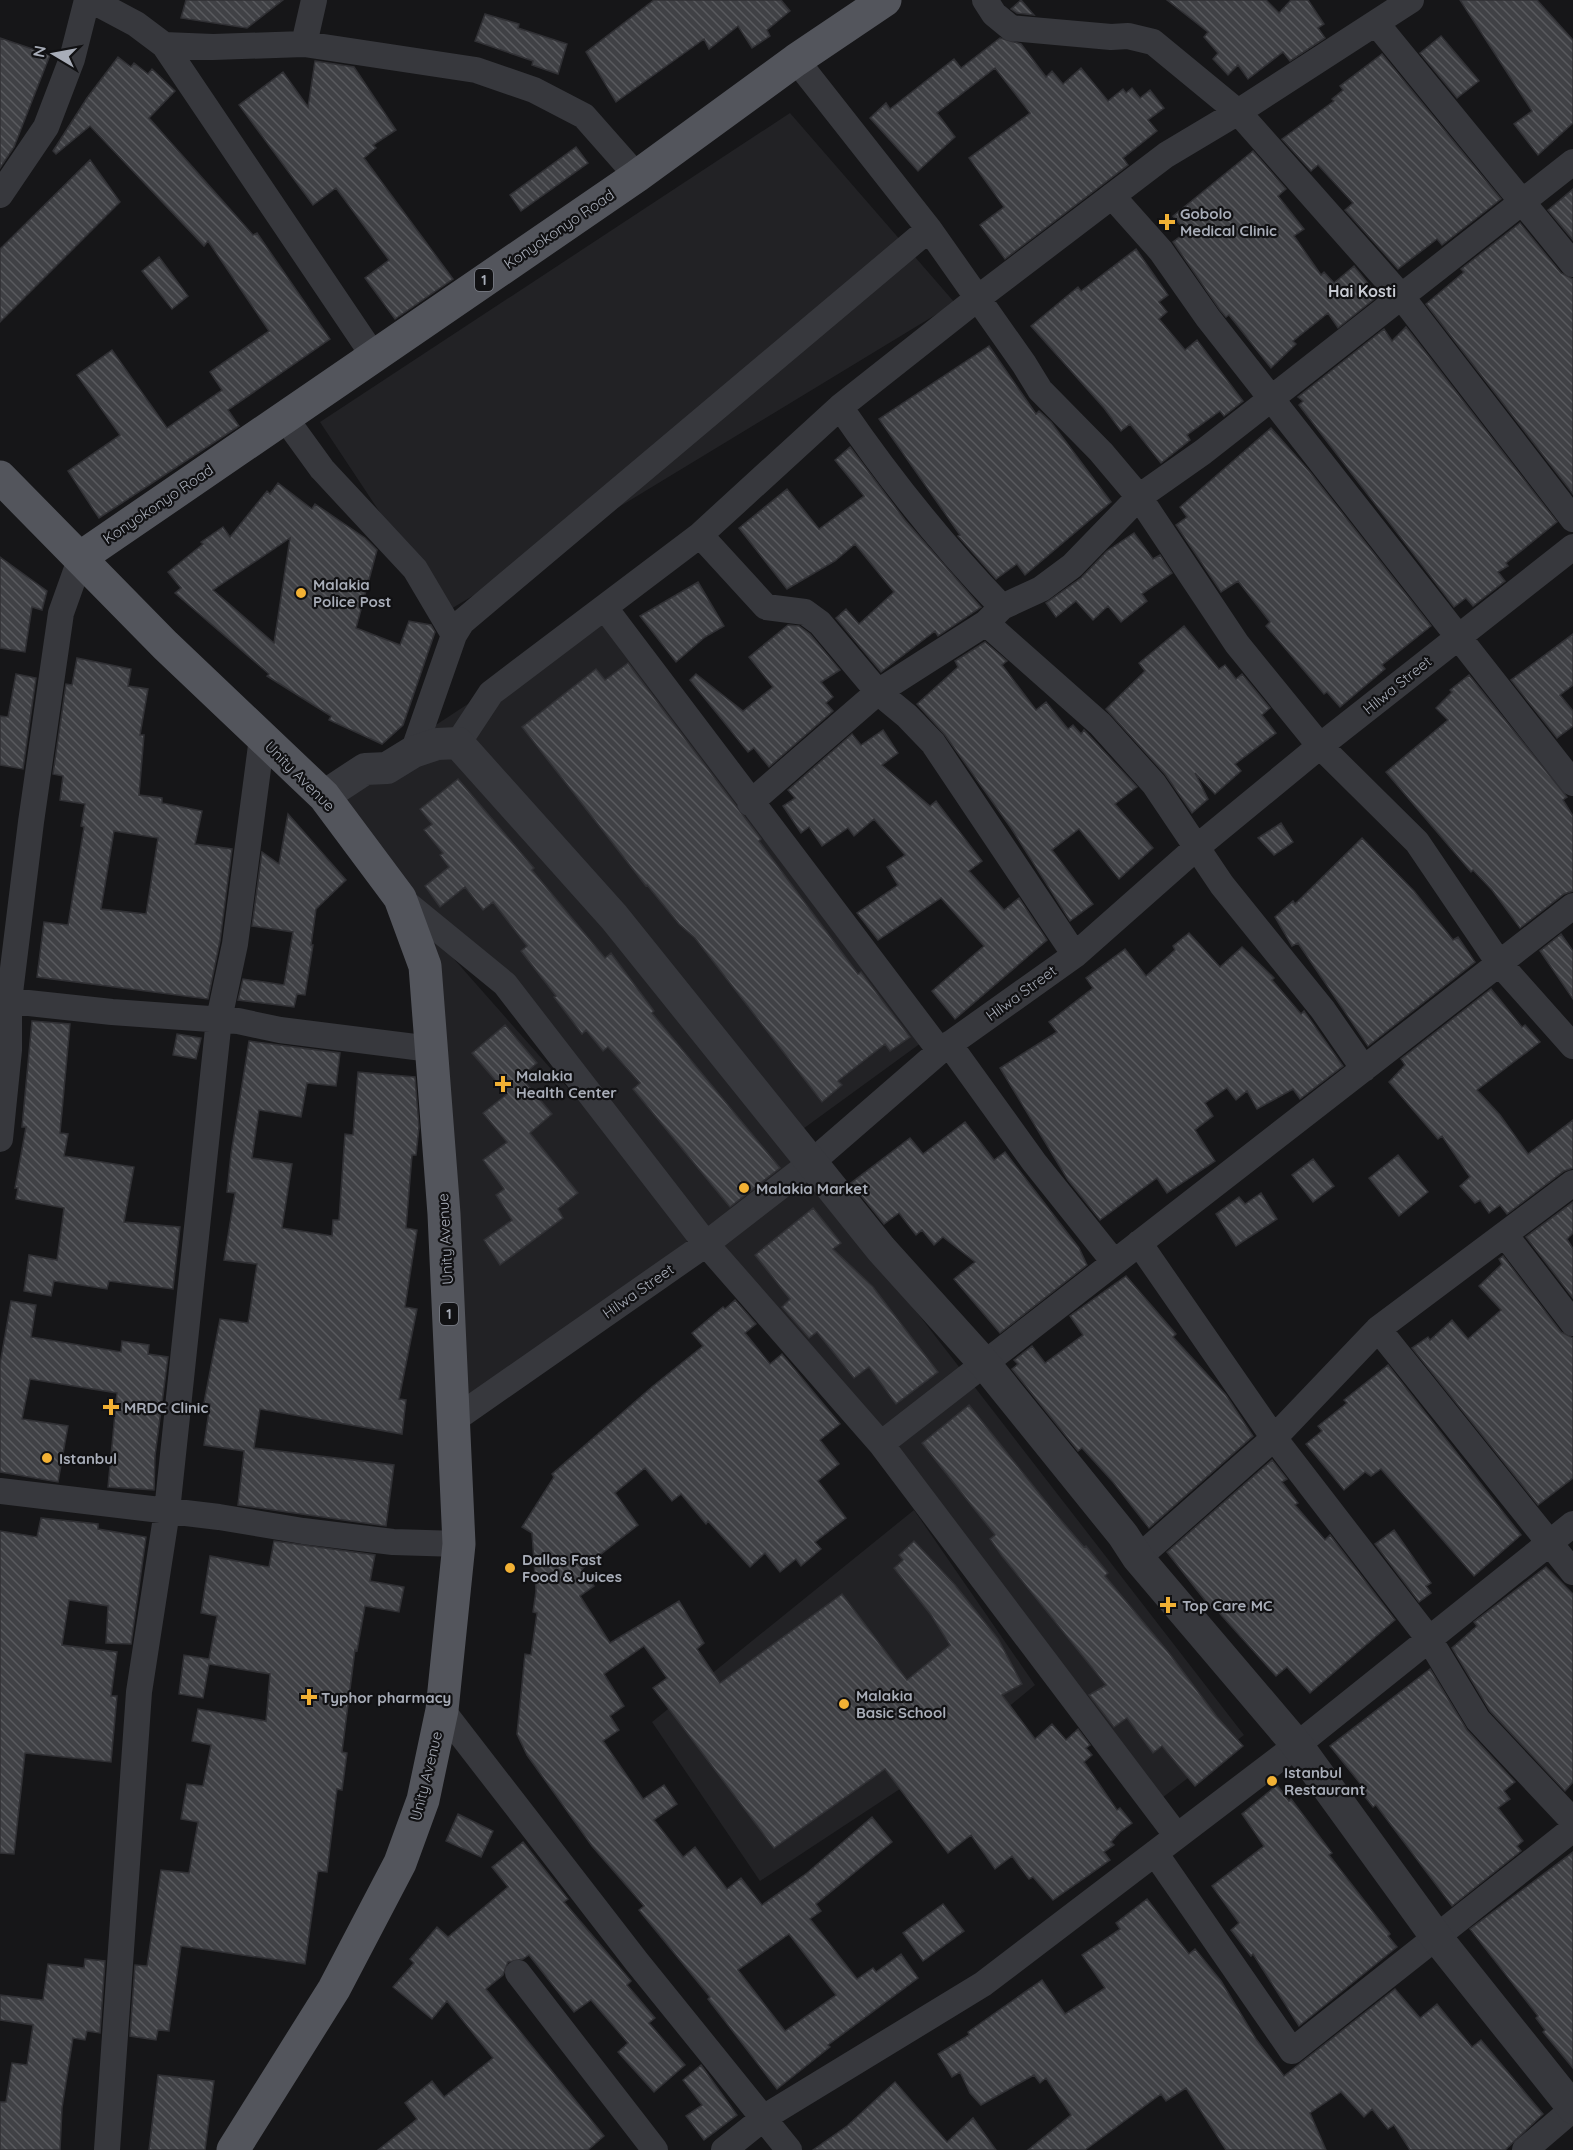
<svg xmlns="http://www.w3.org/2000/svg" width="1573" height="2150" viewBox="0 0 1573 2150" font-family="Quicksand,sans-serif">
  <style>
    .built { fill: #222225 }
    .building { fill: url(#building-back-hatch); stroke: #303034; stroke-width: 1.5; fill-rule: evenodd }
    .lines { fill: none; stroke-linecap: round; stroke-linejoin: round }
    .minor { stroke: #37383d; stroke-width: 26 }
    .tertiary { stroke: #37383d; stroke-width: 32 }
    .primary { stroke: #53555c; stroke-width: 33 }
    .poi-dot { fill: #f2b134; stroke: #111113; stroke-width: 2 }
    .labels { text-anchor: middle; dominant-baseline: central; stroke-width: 4.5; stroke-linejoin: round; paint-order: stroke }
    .shield { fill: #111113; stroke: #7b7e86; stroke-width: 1.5 }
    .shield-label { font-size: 14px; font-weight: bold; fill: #a8adb8 }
    .poi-label { font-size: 15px; font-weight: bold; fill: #a8adb8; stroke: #111113; text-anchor: start }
    .street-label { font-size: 15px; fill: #a8adb8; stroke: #111113 }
    .neighbourhood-label { font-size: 16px; font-weight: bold; fill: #c9ccd4; stroke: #111113 }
  </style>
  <defs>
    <pattern id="building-back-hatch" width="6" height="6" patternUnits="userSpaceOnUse" patternTransform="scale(1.5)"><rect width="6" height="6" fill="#404145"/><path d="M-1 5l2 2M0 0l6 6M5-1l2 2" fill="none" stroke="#595a5e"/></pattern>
  </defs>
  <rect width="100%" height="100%" fill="#161618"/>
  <path class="built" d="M790,113L955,303L446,612L320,422Z
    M603,615L921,1043L785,1142L1244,1735L1158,1801L754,1292L331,794Z
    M431,933L697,1234L465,1407Z
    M914,1510L1035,1685L944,1760L760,1881L652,1722Z"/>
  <path class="building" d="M186,0H283L247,28L181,18Z
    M654,0H781L790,11L767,30L770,36L752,48L738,26L709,49L704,39L616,102L586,52Z
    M1021,0L1034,15L1017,13L1011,9Z
    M1167,0H1266L1279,13L1291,0H1308L1324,24L1318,28L1325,38L1290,61L1283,52L1248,79L1238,65L1228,75L1213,59L1218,53L1204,37L1208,32Z
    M1460,0H1537L1573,40V123L1538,155L1514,124L1532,111Z
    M485,14L519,24L518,28L567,44L558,74L532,65L533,61L475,41Z
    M1441,36L1479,81L1457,98L1420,53Z
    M0,38L50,55L14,147L0,168Z
    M1000,38L1021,44L1046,77L1052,71L1063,84L1081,68L1108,101L1123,89L1126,93L1132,88L1140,98L1150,90L1164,108L1148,120L1157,131L1123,158L1128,165L1005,259L980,225L1004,207L969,158L1030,113L995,68L937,113L955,137L918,171L870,118L886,103L890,109L954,59L961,68Z
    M1382,54L1501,199L1442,245L1437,239L1398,269L1345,210L1353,203L1318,165L1311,171L1282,139L1334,101L1332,99L1343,90L1340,86Z
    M118,57L131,67L134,63L148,74L152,69L175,91L149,118L253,235L257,233L330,339L228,410L239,426L99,518L68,471L120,435L77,375L112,350L167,428L222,390L210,372L269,331L208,241L204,246L90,126L56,154L53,151L87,98Z
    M315,61L354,67L396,130L373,145L376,148L364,158L453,279L395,319L365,278L389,260L336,188L313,205L239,105L283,72L308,107Z
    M576,147L588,163L521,211L510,195Z
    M1253,151L1286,189L1278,196L1304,229L1294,236L1321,275L1324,272L1334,283L1354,266L1378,296L1338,328L1328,313L1293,341L1296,344L1271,368L1229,315L1226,317L1220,310L1173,242L1186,232L1173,216Z
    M90,160L120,202L0,322V249Z
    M1573,189V240L1548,210Z
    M1520,223L1561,273L1573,279V494L1426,304L1464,272L1461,269Z
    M1136,249L1168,295L1159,302L1167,312L1159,319L1185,350L1197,340L1243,401L1224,416L1220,411L1187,435L1190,440L1161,463L1130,424L1121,431L1104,408L1031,326L1078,287L1081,291Z
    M159,257L188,296L172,309L142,271Z
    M1406,327L1557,522L1506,563L1508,566L1498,572L1505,581L1473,606L1466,598L1454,607L1299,405L1303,401L1298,397L1384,329L1392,341Z
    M989,346L1036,414L1039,411L1051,422L1111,502L1025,575L1017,564L996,579L958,536L960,535L879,419Z
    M1271,428L1310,472L1431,626L1382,665L1385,669L1340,707L1327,692L1324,694L1266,626L1270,622L1238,581L1221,592L1176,525L1187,517L1180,507Z
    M850,447L905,520L981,607L938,636L935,631L881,672L836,618L846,609L859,624L894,592L855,544L835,561L787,589L739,528L787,489L819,529L864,496L835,460Z
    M278,483L312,509L315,504L365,538L377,550L356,628L400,645L409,621L431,625L435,632L403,725L382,744L329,720L331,716L267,676L269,674L175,593L181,588L168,572L203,544L201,542L223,527L230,537L267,491L270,494ZM290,538L274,643L213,590Z
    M1134,533L1153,559L1160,555L1172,573L1142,594L1147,601L1121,622L1108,606L1093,620L1076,601L1056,617L1046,603L1081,578L1107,551Z
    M0,557L47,591L42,610L32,607L25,652L0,648Z
    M698,582L724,626L705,637L676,662L640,616Z
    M788,625L799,626L810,634L840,670L821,682L833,697L826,703L833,711L769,767L754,748L748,752L690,680L696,674L743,711L773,687L749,657Z
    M1184,626L1219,669L1225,665L1236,679L1242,674L1270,708L1262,715L1276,733L1235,764L1241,771L1215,794L1195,773L1208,799L1192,813L1165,774L1106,709L1145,671L1139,663Z
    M1573,634V685L1560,695L1573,711V726L1557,738L1511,680Z
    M985,642L1007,661L1002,665L1036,710L1046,702L1068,729L1073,725L1081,734L1084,730L1137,787L1115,804L1153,848L1119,879L1079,829L1052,850L1093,904L1070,921L1011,828L945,735L917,704L958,667L955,661Z
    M77,658L131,669L128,686L148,689L140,735H144L139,795L162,798V803L202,811L195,844L232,849L220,941L208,999L37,977L44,922L68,925L84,827L81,826L85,804L60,800L63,776L53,774L66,684L72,685ZM114,831L158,838L146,914L101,909Z
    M628,663L761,839L759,841L858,974L861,972L910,1037L890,1051L885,1044L838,1081L842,1085L822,1102L695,938L679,924L647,885L646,886L522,727L596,669L605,680Z
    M16,674L36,678L23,769L0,765V716L8,717Z
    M1469,675L1567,797L1563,800L1573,816V891L1564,894L1520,928L1492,890L1473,870L1471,872L1386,772L1448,720L1436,708L1452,692L1450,690Z
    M883,730L898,753L882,765L930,806L936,801L982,861L969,871L1004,910L1019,898L1047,940L955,1019L932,991L984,946L941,898L878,940L857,913L898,885L887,867L905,855L874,819L854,836L848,828L822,846L809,827L801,833L783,806L795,798L788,790L852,734L861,745Z
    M458,779L534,868L532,870L605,958L611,953L654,1011L652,1013L780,1168L730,1207L633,1089L640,1083L608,1047L603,1051L586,1030L582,1034L554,997L556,996L521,951L527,946L493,902L483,910L465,887L440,907L425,886L449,867L440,855L443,853L424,830L432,824L420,809Z
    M288,814L346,880L316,909L311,945H313L305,995L297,994L294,1007L238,1000L243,979L284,985L293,932L252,926L262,852L279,864Z
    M1281,823L1293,842L1274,855L1258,838Z
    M1362,838L1414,891L1453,940L1458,937L1475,962L1368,1046L1298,943L1292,946L1275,917L1293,901L1295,904Z
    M1189,933L1220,967L1242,947L1274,978L1272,980L1301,1014L1304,1011L1343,1066L1300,1099L1293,1089L1257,1109L1247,1091L1236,1100L1227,1088L1205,1103L1213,1116L1195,1130L1215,1161L1167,1193L1157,1178L1100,1220L1068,1180L1000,1068L1057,1032L1049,1022L1093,988L1086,978L1125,949L1146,976L1175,950L1173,946Z
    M1561,934L1573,951V999L1540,951Z
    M1491,989L1522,1027L1525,1025L1540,1042L1477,1090L1500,1115L1528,1154L1573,1120V1168L1564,1171L1507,1214L1500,1205L1489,1213L1480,1200L1475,1203L1460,1186L1470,1177L1442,1136L1438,1139L1389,1082L1405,1065L1401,1059Z
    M32,1021L70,1024L60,1133L68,1134L64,1156L134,1167L124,1222L180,1227L173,1289L109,1281L107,1289L54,1281L51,1296L24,1291L29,1255L57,1260L64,1208L16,1199L18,1188H15L26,1127H22Z
    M505,1025L537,1063L521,1077L552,1114L530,1133L578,1193L558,1209L563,1218L500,1265L484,1240L512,1220L496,1195L504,1189L483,1160L507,1142L483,1113L507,1094L472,1053Z
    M177,1034L201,1038L196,1059L173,1055Z
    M249,1041L340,1053L336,1086L307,1083L301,1117L259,1110L252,1158L292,1164L282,1228L332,1236L333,1220H339L345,1134L353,1135L358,1072L415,1077L419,1127L416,1155H412L406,1228L417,1230L405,1307L417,1309L399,1399L406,1400L402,1434L260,1409L254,1448L394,1465L386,1526L238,1505L244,1451L204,1445L210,1404L204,1403L220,1319L248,1323L257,1264L224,1260L235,1193L227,1192L231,1154Z
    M965,1122L994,1160L1005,1152L1079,1248L1087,1265L1000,1333L954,1279L975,1262L943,1237L934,1245L922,1230L916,1235L899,1213L884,1224L851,1183L910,1138L923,1154Z
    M1398,1155L1428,1192L1399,1216L1369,1178Z
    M1313,1159L1334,1186L1313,1202L1292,1175Z
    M1261,1193L1277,1219L1236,1246L1216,1214L1239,1197L1245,1204Z
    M1573,1202V1233L1567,1239L1573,1249V1298L1526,1237Z
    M813,1208L841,1243L833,1249L873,1287L938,1372L896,1404L869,1367L854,1378L817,1332L809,1338L782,1307L790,1299L755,1255Z
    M1503,1256L1561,1332L1573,1338V1478L1538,1505L1412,1348L1428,1337L1430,1340L1452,1320L1468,1339L1501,1310L1479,1286L1502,1264L1499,1259Z
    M1126,1276L1176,1334L1173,1337L1226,1395L1253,1436L1149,1528L1113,1482L1082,1448L1078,1451L1012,1369L1018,1364L1014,1360L1032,1346L1045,1363L1083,1335L1070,1316Z
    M735,1300L756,1324L745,1333L770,1364L782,1354L840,1424L820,1440L839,1464L818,1481L846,1518L815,1542L821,1549L801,1566L796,1559L780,1572L765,1553L750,1567L708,1521L706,1524L681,1494L672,1501L645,1468L615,1493L638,1525L582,1569L594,1586L580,1596L610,1643L679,1601L704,1643L697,1649L720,1683L842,1594L907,1680L950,1645L931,1615L894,1568L903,1560L899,1555L914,1541L955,1585L998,1639L1022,1684L1002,1695L1035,1739L1052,1724L1066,1740L1078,1729L1090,1745L1086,1748L1092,1755L1084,1762L1117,1810L1120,1808L1132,1823L1120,1832L1111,1842L1114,1845L1104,1852L1110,1860L1053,1900L1033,1877L1029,1879L1012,1856L995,1869L971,1835L948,1853L885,1769L774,1848L653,1688L667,1678L644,1646L604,1674L624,1706L610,1716L619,1730L603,1741L643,1799L664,1785L677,1804L654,1820L683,1857L695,1847L727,1889L741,1878L762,1905L807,1873L872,1817L892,1842L816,1904L821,1911L810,1919L857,1979L873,1968L876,1972L901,1954L918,1978L828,2045L830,2047L777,2089L708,1999L710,1997L639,1910L644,1906L592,1846L527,1755L517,1734L525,1654L531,1655L537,1613L533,1612L536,1591L532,1533L522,1527L554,1477L552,1474L653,1386L703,1346L692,1333L723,1307L725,1309ZM789,1934L836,1995L785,2031L738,1970Z
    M11,1301L36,1305L31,1337L121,1352L122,1341L149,1345L148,1354L168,1357L155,1456L154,1490L108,1487L117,1393L30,1379L22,1419L68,1426L58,1482L0,1472V1364Z
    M1388,1365L1521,1535L1474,1576L1381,1469L1371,1476L1365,1472L1344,1490L1306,1444L1322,1431L1318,1426L1347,1403L1344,1400Z
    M969,1405L1054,1512L1084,1547L1086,1546L1108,1573L1105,1576L1169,1653L1217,1717L1243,1746L1195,1786L1162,1746L1153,1753L1127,1718L1114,1727L1089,1695L1106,1685L1002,1556L990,1539L995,1535L922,1443Z
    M1272,1460L1287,1479L1282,1482L1298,1503L1295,1505L1325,1540L1330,1535L1395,1620L1310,1693L1287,1667L1276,1676L1214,1607L1212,1609L1167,1552Z
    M41,1518L98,1524V1529L146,1537L131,1644L106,1643L108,1606L69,1600L62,1645L117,1652L111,1696H117L111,1762L25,1753L14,1854L0,1853V1531L37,1537Z
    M1394,1530L1431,1583L1426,1586L1431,1593L1419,1602L1375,1544Z
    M274,1541L375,1555L370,1581L404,1587L399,1612L365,1606L357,1651L355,1650L342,1752L347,1753L342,1790L337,1789L327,1872L318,1871L305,1964L181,1946L169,2031L158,2030L156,2040L130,2036L135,1965L147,1966L161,1870L189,1873L198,1822L181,1819L187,1784L203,1786L211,1745L192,1741L198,1709L266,1721L270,1674L209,1664L203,1698L179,1694L184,1655L209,1659L217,1616L201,1613L210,1556L269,1567Z
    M1546,1567L1573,1594V1782L1565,1791L1490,1711L1452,1648L1477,1626L1474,1622Z
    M1430,1669L1467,1730L1515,1782L1504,1791L1510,1799L1498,1808L1523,1841L1517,1846L1521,1851L1452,1906L1376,1805L1373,1807L1359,1789L1363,1787L1330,1746Z
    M1277,1785L1289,1801L1291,1799L1332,1853L1329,1855L1390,1934L1388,1936L1397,1947L1299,2026L1253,1954L1251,1956L1231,1930L1239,1923L1212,1886L1264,1846L1242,1814Z
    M458,1814L493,1831L481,1857L446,1841Z
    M523,1842L568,1899L564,1902L631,1981L627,1985L655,2018L649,2023L685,2065L654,2092L618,2052L628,2043L591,2000L574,2012L529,1955L523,1959L508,1962L503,1975L486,1989L604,2136L588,2150H378L417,2119L405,2103L432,2081L444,2097L493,2058L447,2001L432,2019L393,1987L414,1963L410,1959L437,1927L448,1937L508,1887L492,1867Z
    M1573,1852V2068L1543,2032L1545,2030L1536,2018L1538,2016L1470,1929Z
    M1147,1899L1189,1954L1195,1949L1221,1981L1256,2039L1284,2076L1395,1989L1420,2018L1437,2004L1472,2047L1481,2040L1543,2114L1505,2150H1410L1394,2125L1388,2129L1372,2109L1364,2117L1341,2092L1310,2113L1326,2150H1226L1186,2088L1166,2101L1161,2094L1085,2150H1028L1071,2115L1046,2078L1040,2083L1034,2075L981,2105L970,2093L960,2072L952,2077L938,2054L969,2035L968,2032L1042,1980L1065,2014L1105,1988L1082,1955L1120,1929L1116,1923Z
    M943,1904L964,1931L923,1961L903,1933Z
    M85,1959L105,1961L100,2033L87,2031L85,2040L73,2038L62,2108L60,2150H0V2102H6L12,2063L27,2065L33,2025L0,2020V1995L43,2000L48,1964L84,1968Z
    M701,2065L737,2115L704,2140L686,2116L702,2105L683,2080Z
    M158,2075L214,2081L205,2150H149Z
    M895,2082L947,2142L973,2118L996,2150H813L847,2126Z"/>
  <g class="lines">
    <path class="minor" d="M91,0L136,24L164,45L373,355
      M985,0L994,14L1011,28L1111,37L1128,36L1153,42L1238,112L1401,296L1573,519
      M1376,23L1573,264
      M304,44L314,0
      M164,45L213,47L304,44L476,70L534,90L584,116L637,176
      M796,60L929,229L1024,364L1040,390L1101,452L1139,497L1237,644L1320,746L1417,842L1499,963L1573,1046
      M0,195L46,127L72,59L87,0
      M1112,196L1161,251L1208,318L1573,783
      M840,407C888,477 943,546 1002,607
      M285,418L322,469L415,569L454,635
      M700,535L766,607L805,612L820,623L878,692L907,716L933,743L1075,955
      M605,608L940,1051
      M986,623L1100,724L1154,784L1222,885L1323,1010L1364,1069
      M458,743L491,693L700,535L840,407L978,298L1166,155L1238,112L1411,0
      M413,752L454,635L462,622L929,229
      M750,803L878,692L986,623L1002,607L1041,589L1072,566L1139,497L1203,452L1573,162
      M400,898L505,984L706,1244L881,1444L1177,1836
      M0,1000L112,1012L238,1021L280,1030L431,1049
      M949,1044L1034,1162L1114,1262
      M0,1139L9,1050V1001L31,822L61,613L81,557
      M1506,1236L1573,1323
      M1139,1243L1274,1438L1429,1639L1478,1720L1573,1821
      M1378,1329L1573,1572
      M455,1419L706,1244L812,1162L940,1051L1075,955L1196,848L1320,746L1573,547
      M881,1444L1573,906
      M0,1491L219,1517L303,1531L393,1542L459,1544
      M1138,1558L1274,1438L1378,1329L1573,1183
      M442,1710L637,1962L789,2150
      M1155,1853L1292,2051L1573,1829
      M518,1973L655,2150
      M107,2150L139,1692L167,1511L219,1019L235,944L262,738
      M724,2150L765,2117L983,1984L1297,1745L1573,1524
      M1525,2150L1573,2109"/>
    <path class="tertiary" d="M324,796L365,769L387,768L413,752L437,744L458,743L614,917L881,1249L984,1363L1123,1535L1138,1558L1297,1745L1437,1938L1573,2108"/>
    <path class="primary" d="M0,477L165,645L324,796L400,898L425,966L444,1214L459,1544L442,1710L423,1800L400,1863L334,1989L233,2150
      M81,557L637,176L796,60L885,0"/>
  </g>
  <g class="poi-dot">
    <path d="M1164 213h6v6h6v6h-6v6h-6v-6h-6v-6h6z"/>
    <circle cx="301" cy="593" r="6"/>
    <path d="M500 1075h6v6h6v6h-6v6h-6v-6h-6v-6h6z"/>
    <circle cx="744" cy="1188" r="6"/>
    <path d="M108 1398h6v6h6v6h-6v6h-6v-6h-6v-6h6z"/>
    <circle cx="47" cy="1458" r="6"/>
    <circle cx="510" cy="1568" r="6"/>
    <path d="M1165 1596h6v6h6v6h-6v6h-6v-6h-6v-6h6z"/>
    <path d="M306 1688h6v6h6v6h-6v6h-6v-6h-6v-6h6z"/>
    <circle cx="844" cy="1704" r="6"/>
    <circle cx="1272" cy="1781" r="6"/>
  </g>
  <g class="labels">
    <g class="shield">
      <rect x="475" y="269" width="18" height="22" rx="4.5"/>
      <rect x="440" y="1303" width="18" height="22" rx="4.5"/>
    </g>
    <g class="shield-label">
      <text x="484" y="280">1</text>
      <text x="449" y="1314">1</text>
    </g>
    <g class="poi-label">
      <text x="1180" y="213">Gobolo<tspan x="1180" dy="17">Medical Clinic</tspan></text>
      <text x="313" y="584">Malakia<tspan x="313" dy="17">Police Post</tspan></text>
      <text x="516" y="1075">Malakia<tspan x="516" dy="17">Health Center</tspan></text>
      <text x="756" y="1188">Malakia Market</text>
      <text x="124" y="1407">MRDC Clinic</text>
      <text x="59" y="1458">Istanbul</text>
      <text x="522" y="1559">Dallas Fast<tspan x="522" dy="17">Food &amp; Juices</tspan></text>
      <text x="1182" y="1605">Top Care MC</text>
      <text x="856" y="1695">Malakia<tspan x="856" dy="17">Basic School</tspan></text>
      <text x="321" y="1697">Typhor pharmacy</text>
      <text x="1284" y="1772">Istanbul<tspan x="1284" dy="17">Restaurant</tspan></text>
    </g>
    <g class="street-label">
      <text transform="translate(559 229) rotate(-34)">Konyokonyo Road</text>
      <text transform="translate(158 504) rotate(-34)">Konyokonyo Road</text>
      <text transform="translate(1397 685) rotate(-39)">Hilwa Street</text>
      <text transform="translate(300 776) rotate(45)">Unity Avenue</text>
      <text transform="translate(1021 993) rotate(-36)">Hilwa Street</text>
      <text transform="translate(445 1239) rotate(-93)">Unity Avenue</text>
      <text transform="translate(638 1291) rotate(-35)">Hilwa Street</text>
      <text transform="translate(426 1776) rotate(-76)">Unity Avenue</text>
    </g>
    <g class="neighbourhood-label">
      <text x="1362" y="291">Hai Kosti</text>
    </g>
  </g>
  <g transform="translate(54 54) rotate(280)" stroke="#111113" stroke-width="4.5" paint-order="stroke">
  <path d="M0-4.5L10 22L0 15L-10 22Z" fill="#a8adb8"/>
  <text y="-9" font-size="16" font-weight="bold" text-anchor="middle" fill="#a8adb8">N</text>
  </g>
</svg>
